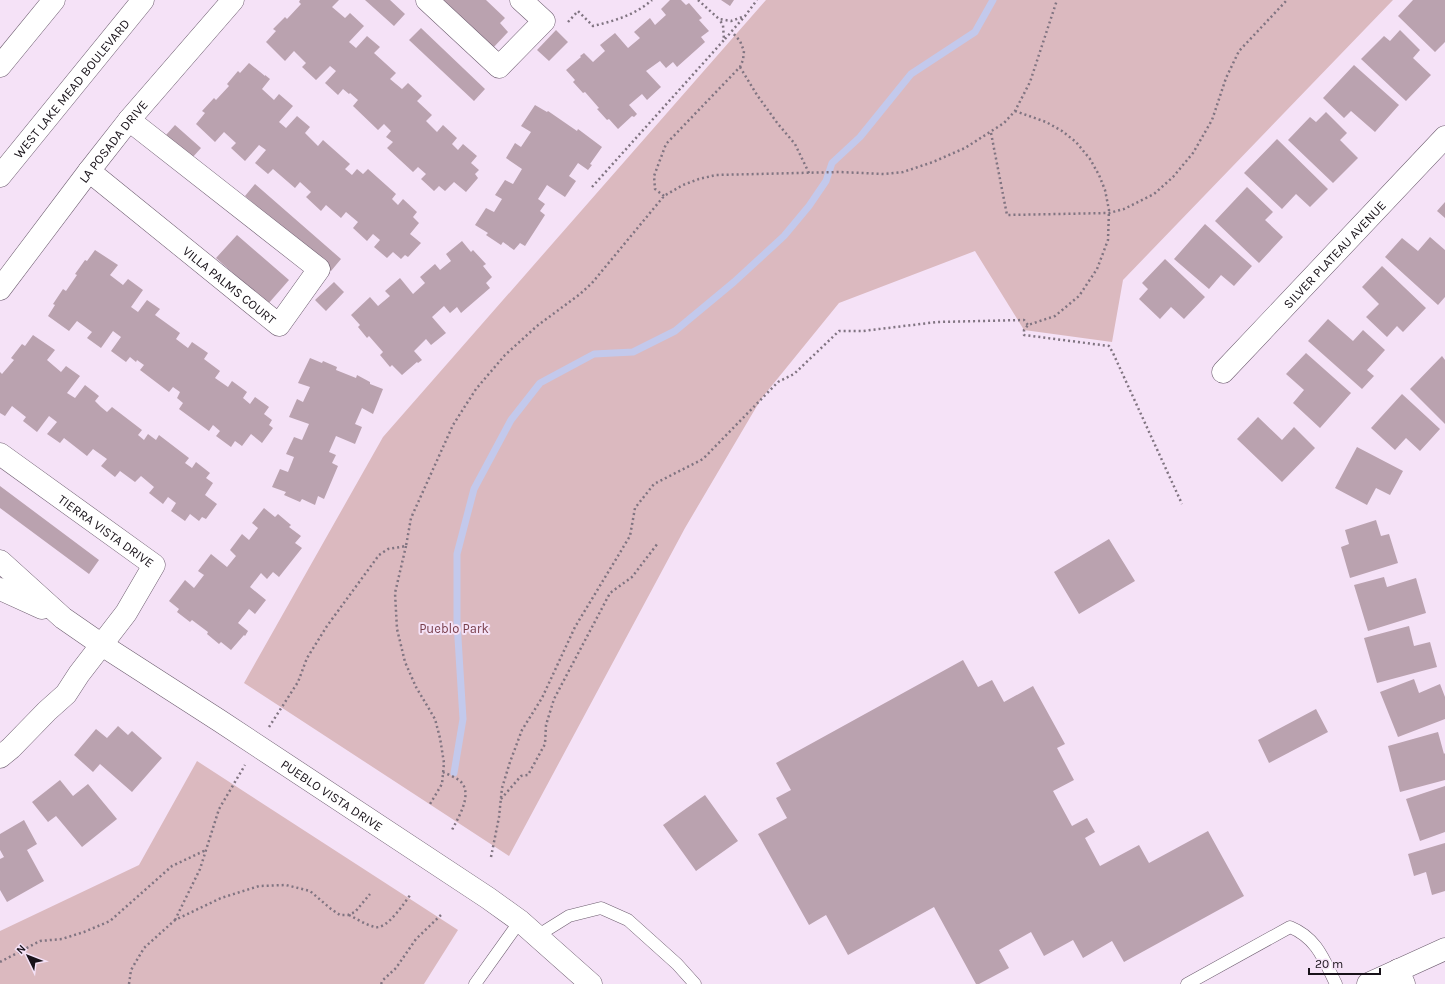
<svg xmlns="http://www.w3.org/2000/svg" width="1445" height="984" viewBox="0 0 1445 984" font-family="Karla,sans-serif">
  <style>
    .green { fill: #dbb9bf }
    .lines { fill: none; stroke-linecap: round; stroke-linejoin: round }
    .stream { stroke: #c3c9ec; stroke-width: 7 }
    .building { fill: #baa2af }
    .lane-casing { stroke: #6d5d6f; stroke-width: 13 }
    .street-casing { stroke: #6d5d6f; stroke-width: 23 }
    .secondary-casing { stroke: #6d5d6f; stroke-width: 23 }
    .primary-casing { stroke: #6d5d6f; stroke-width: 23 }
    .path { stroke: #807481; stroke-width: 2.5; stroke-dasharray: 2 3; stroke-linecap: butt }
    .lane { stroke: #fff; stroke-width: 12 }
    .street { stroke: #fff; stroke-width: 22 }
    .secondary { stroke: #fff; stroke-width: 22 }
    .primary { stroke: #fff; stroke-width: 22 }
    .labels { text-anchor: middle; dominant-baseline: central; stroke-width: 4; stroke-linejoin: round; paint-order: stroke }
    .street-label { font-size: 13px; fill: #181219; stroke: #f5e2f7 }
    .park-label { font-size: 13px; fill: #773e4a; stroke: #f5e2f7 }
  </style>
  <rect width="100%" height="100%" fill="#f5e2f7"/>
  <path class="green" d="M766,0H1393L1123,280L1112,342L1024,330L975,251L839,303L761,399L685,528L509,856L244,683L383,437Z
    M197,761L458,930L424,984H0V931L139,865Z"/>
  <g class="lines">
    <path class="stream" d="M454,773L463,719L457,622V554L474,489L511,420L540,383L594,354L633,352L675,331L734,282L784,236L809,206L826,181L832,163L860,137L911,74L975,32L993,0"/>
  </g>
  <path class="building" d="M300,0H339L332,7L345,18L350,13L364,26L349,42L356,48L367,36L380,47L374,53L396,73L390,79L402,89L408,83L422,96L417,101L432,115L426,121L437,132L443,125L457,138L452,144L458,150L463,144L477,156L471,163L479,170L475,174L478,178L466,192L454,182L445,191L439,186L434,191L421,179L426,174L418,167L413,172L387,148L393,142L386,137L391,131L384,124L378,130L353,106L358,100L350,93L349,94L343,89L338,95L325,83L336,71L330,66L316,80L302,67L306,63L294,51L285,61L266,42L276,31L273,29L285,17L287,19L301,4L299,2Z
    M365,0H390L405,14L394,26Z
    M443,0H486L505,18L500,23L508,32L492,49Z
    M670,0H681L686,5L689,3L702,18L699,20L709,31L701,37L705,42L677,67L673,62L666,68L660,61L646,71L661,87L647,100L642,94L629,105L637,114L634,117L632,116L618,129L609,119L607,120L597,109L599,108L585,92L583,93L573,82L575,80L566,70L581,57L580,56L584,53L593,62L605,51L600,45L615,33L628,48L640,38L634,32L650,18L655,25L666,15L661,9Z
    M721,0H734L730,6Z
    M1413,0H1445V42L1435,52L1398,16Z
    M421,28L485,89L474,101L409,40Z
    M556,30L568,42L549,61L537,50Z
    M1400,30L1420,50L1413,58L1431,75L1406,101L1361,59L1384,36L1390,41Z
    M249,63L265,76V75L270,79L262,89L274,100L279,94L293,106L279,122L286,128L297,116L310,127L305,133L318,146L323,140L350,164L345,169L352,175L357,169L363,174L368,169L396,194L392,199L398,205L403,199L417,212L413,217L419,223L410,234L421,243L408,257L405,255L401,259L393,252L387,258L374,247L380,240L373,234L367,241L353,228L358,222L346,212L341,218L326,205L321,211L306,197L311,192L300,182L295,188L273,169L268,174L255,163L266,150L259,145L245,161L231,148L236,143L224,132L215,142L196,124L205,113L202,111L214,98L216,100L229,86L227,84L238,71L240,73Z
    M1354,65L1399,105L1375,132L1351,111L1344,118L1323,98Z
    M535,105L547,112L548,111L577,131L578,129L602,147L590,164L592,165L588,170L578,163L569,176L576,181L565,197L547,185L538,199L545,204L540,211L545,215L525,246L520,243L514,250L503,242L501,245L486,235L488,233L475,225L486,208L494,212L502,199L495,195L505,180L513,184L522,169L506,158L515,143L521,147L531,132L521,126Z
    M1326,112L1347,133L1340,140L1358,158L1333,183L1288,140L1310,117L1316,122Z
    M175,125L201,148L192,158L166,135Z
    M1277,139L1328,189L1310,207L1296,194L1282,209L1244,173Z
    M255,184L341,259L331,271L245,196Z
    M1247,187L1273,212L1265,220L1283,237L1259,263L1215,221Z
    M1445,202V218L1437,211Z
    M1205,224L1252,266L1234,286L1221,275L1209,289L1174,259Z
    M237,235L289,280L268,304L216,258Z
    M1430,237L1445,250V297L1438,305L1385,257L1402,238L1418,251Z
    M462,241L471,252L473,250L486,264L483,266L492,277L486,283L490,288L461,313L457,307L450,313L444,306L432,317L446,333L431,345L426,339L414,351L422,360L418,363L417,362L402,375L392,365L390,367L380,355L383,352L369,336L367,338L358,327L360,325L351,315L370,297L378,306L390,296L385,291L400,278L413,294L425,283L420,277L435,264L440,270L451,261L446,254Z
    M95,250L118,265L110,275L123,285L128,279L143,290L131,307L138,312L147,300L160,309L155,315L180,333L176,339L188,348L192,342L208,353L204,359L220,371L215,378L228,387L232,381L247,392L243,398L250,404L255,397L269,407L264,414L272,420L269,425L273,428L262,443L251,434L242,446L235,441L231,447L216,436L220,431L213,425L209,431L179,409L183,403L177,398L180,392L173,387L169,392L140,370L144,365L137,360L136,362L130,357L126,362L111,351L121,337L113,331L101,348L87,338L92,332L77,321L69,331L48,316L55,305L53,304L63,289L66,291L77,275L75,274L85,260L87,261Z
    M1165,259L1205,297L1184,319L1171,307L1160,319L1139,299L1148,289L1142,283Z
    M1382,266L1426,308L1403,332L1397,326L1387,337L1366,317L1379,304L1362,287Z
    M334,282L344,292L326,311L315,300Z
    M1328,319L1353,341L1363,330L1385,350L1367,370L1374,376L1362,389L1308,341Z
    M33,335L55,350L47,360L61,372L66,366L80,376L67,393L75,398L85,385L99,396L95,401L101,407L107,412L112,407L142,430L138,435L144,440L148,434L156,440L159,435L189,458L185,463L192,468L196,462L210,473L206,478L213,483L205,495L217,504L206,519L202,517L199,521L190,514L185,521L171,511L176,503L168,497L163,504L149,493L154,487L141,476L135,482L120,471L115,477L101,466L107,459L93,449L87,456L64,438L60,443L47,434L57,422L49,416L37,432L23,421L26,417L12,406L5,416L0,413V372L2,374L14,360L11,358L22,344L25,346Z
    M1306,353L1351,393L1320,428L1293,403L1304,390L1286,374Z
    M1442,356L1445,360V424L1410,389Z
    M310,358L322,363L323,361L337,367L336,370L356,378L357,375L370,382V384L383,389L373,414L362,408L355,424L362,427L355,444L336,436L329,452L336,455L332,463L338,466L324,499L318,496L315,505L302,499L300,502L284,495L286,492L272,487L280,469L288,472L294,457L286,454L294,437L302,440L309,424L289,417L297,399L303,402L310,387L298,383Z
    M1402,394L1440,429L1420,451L1406,438L1395,450L1371,428Z
    M1258,417L1282,440L1294,427L1315,448L1282,482L1237,439Z
    M1357,447L1403,471L1390,495L1376,488L1367,505L1335,488Z
    M0,486L99,560L89,574L0,508Z
    M264,508L275,517L278,514L291,525L289,527L301,536L295,543L302,548L279,577L273,572L267,579L261,573L250,587L266,600L255,614L249,609L238,623L248,631L245,636L244,635L231,650L221,642L219,644L207,634L208,632L192,620L190,622L177,612L179,609L169,601L185,580L194,588L204,575L198,571L211,554L227,567L236,556L230,550L242,534L249,540L258,528L252,523Z
    M1376,520L1381,536L1389,534L1398,563L1350,578L1341,547L1349,544L1345,530Z
    M1109,539L1135,581L1079,614L1054,572Z
    M1384,577L1387,587L1416,578L1426,613L1368,631L1354,585Z
    M1409,626L1414,646L1430,642L1437,667L1377,683L1364,638Z
    M963,660L978,687L992,680L1004,702L1033,686L1065,744L1057,748L1074,780L1053,791L1072,826L1087,818L1095,832L1085,838L1100,866L1139,845L1149,863L1208,831L1244,896L1124,962L1112,941L1083,958L1073,940L1044,956L1031,932L999,950L1009,968L979,984H976L934,907L848,955L826,915L809,925L758,834L787,818L776,798L791,790L776,763Z
    M1414,679L1419,693L1440,684L1445,697V719L1398,737L1380,692Z
    M1316,709L1328,732L1269,763L1258,740Z
    M118,726L128,735L132,731L162,758L132,792L100,764L93,772L74,755L96,729L107,738Z
    M1438,732L1444,754L1445,753V780L1400,792L1388,746Z
    M60,780L73,796L88,784L117,819L82,847L56,816L48,822L32,802Z
    M1445,786V832L1420,841L1406,799Z
    M705,795L738,841L696,871L663,825Z
    M24,820L37,844L27,850L44,881L7,902L0,890V859L4,857L0,850V834Z
    M1445,843V891L1432,895L1426,872L1414,876L1408,854Z"/>
  <g class="lines">
    <g class="lane-casing">
      <path id="lane" d="M537,936L569,916L601,908L628,920L677,964L695,984
        M475,984L520,921
        M1187,984L1290,927C1317,938 1324,960 1336,984"/>
    </g>
    <g class="street-casing">
      <g id="street">
        <path d="M427,0L499,67L544,21L521,0"/>
        <path id="s1" d="M89,171L279,325L319,269L129,120"/>
        <path id="s2" d="M0,289L89,171L129,120L233,0"/>
        <path id="s3" d="M1223,372L1445,137"/>
        <path id="s4" d="M0,454L154,565L126,613L79,674L66,694L47,711L11,748L0,757"/>
        <path d="M1398,970L1404,984"/>
      </g>
    </g>
    <g class="secondary-casing">
      <g id="secondary">
        <path id="s5" d="M0,561L63,618L102,645L220,721L488,898L520,921L591,984"/>
        <path d="M0,589L42,608"/>
        <path d="M1368,984L1445,949"/>
      </g>
    </g>
    <g class="primary-casing">
      <g id="primary">
        <path d="M0,66L54,0"/>
        <path id="s6" d="M0,176L143,0"/>
      </g>
    </g>
    <path class="path" d="M698,0L719,19L731,21L745,16L757,0
      M568,22L578,11L593,26C614,21 635,15 652,0
      M725,39L745,16
      M740,67L757,95L778,124L795,144L809,173
      M1015,111L1046,122L1062,131L1076,142L1090,159L1099,175L1105,190L1109,210L1108,240L1097,269L1079,296L1055,316L1028,325L1024,330V335L1109,346L1113,353L1182,504
      M991,133L1007,215L1109,213L1124,209L1154,194L1173,177L1193,153L1212,120L1226,78L1239,51L1287,0
      M592,187L724,40L723,25L719,19
      M664,196L655,189L654,176L666,144L740,67L743,60L744,51L740,41L732,32
      M406,546L395,593L397,629L405,662L416,687L435,719L440,738L444,763L442,784L430,804
      M269,727L298,682L307,658L327,626L379,555L388,549L406,546L411,518L453,425L476,389L505,355L537,326L580,294L592,283L664,196L683,185L699,179L716,175L839,172L884,174L903,172L933,162L965,148L1004,123L1015,111L1030,82L1057,0
      M443,772C449,775 458,778 462,783C472,796 458,818 452,830
      M501,799L521,776L528,775L545,744L546,725L554,699L610,593L632,577L658,543
      M491,857L499,817L502,788L510,762L522,730L542,698L575,627L630,536L635,508L654,484L703,459L778,382L794,374L839,331H863L937,322L1024,320L1028,325
      M349,915C357,919 366,925 375,927C387,930 404,903 411,894
      M175,920L200,869L219,809L245,765
      M0,962L40,941L62,939L84,932L110,921L172,866L206,850
      M129,984L131,970L144,948L175,920L221,898L259,886L286,885L310,891L331,909L340,915H348L355,912L370,894
      M381,984L383,980L396,968L416,939L442,914"/>
    <use href="#lane" class="lane"/>
    <use href="#street" class="street"/>
    <use href="#secondary" class="secondary"/>
    <use href="#primary" class="primary"/>
  </g>
  <g class="labels">
    <g class="street-label">
      <text stroke="none"><textPath href="#s6" startOffset="113">WEST LAKE MEAD BOULEVARD</textPath></text>
      <text stroke="none"><textPath href="#s2" startOffset="186">LA POSADA DRIVE</textPath></text>
      <text stroke="none"><textPath href="#s3" startOffset="162">SILVER PLATEAU AVENUE</textPath></text>
      <text stroke="none"><textPath href="#s1" startOffset="181">VILLA PALMS COURT</textPath></text>
      <text stroke="none"><textPath href="#s4" startOffset="131">TIERRA VISTA DRIVE</textPath></text>
      <text stroke="none"><textPath href="#s5" startOffset="407">PUEBLO VISTA DRIVE</textPath></text>
    </g>
    <g class="park-label">
      <text x="454" y="628">Pueblo Park</text>
    </g>
  </g>
  <g transform="translate(28 956) rotate(313)" stroke="#f5e2f7" stroke-width="3" paint-order="stroke">
  <path d="M0-3L7 15L0 10L-7 15Z" fill="#181219"/>
  <text y="-6" font-size="11" font-weight="bold" text-anchor="middle" fill="#181219">N</text>
  </g>
  <path d="M1309 968v6h71v-6" fill="none" stroke="#181219" stroke-width="2"/>
  <text x="1315" y="968" font-size="12" fill="#181219" stroke="#f5e2f7" stroke-width="3" paint-order="stroke">20 m</text>
</svg>
